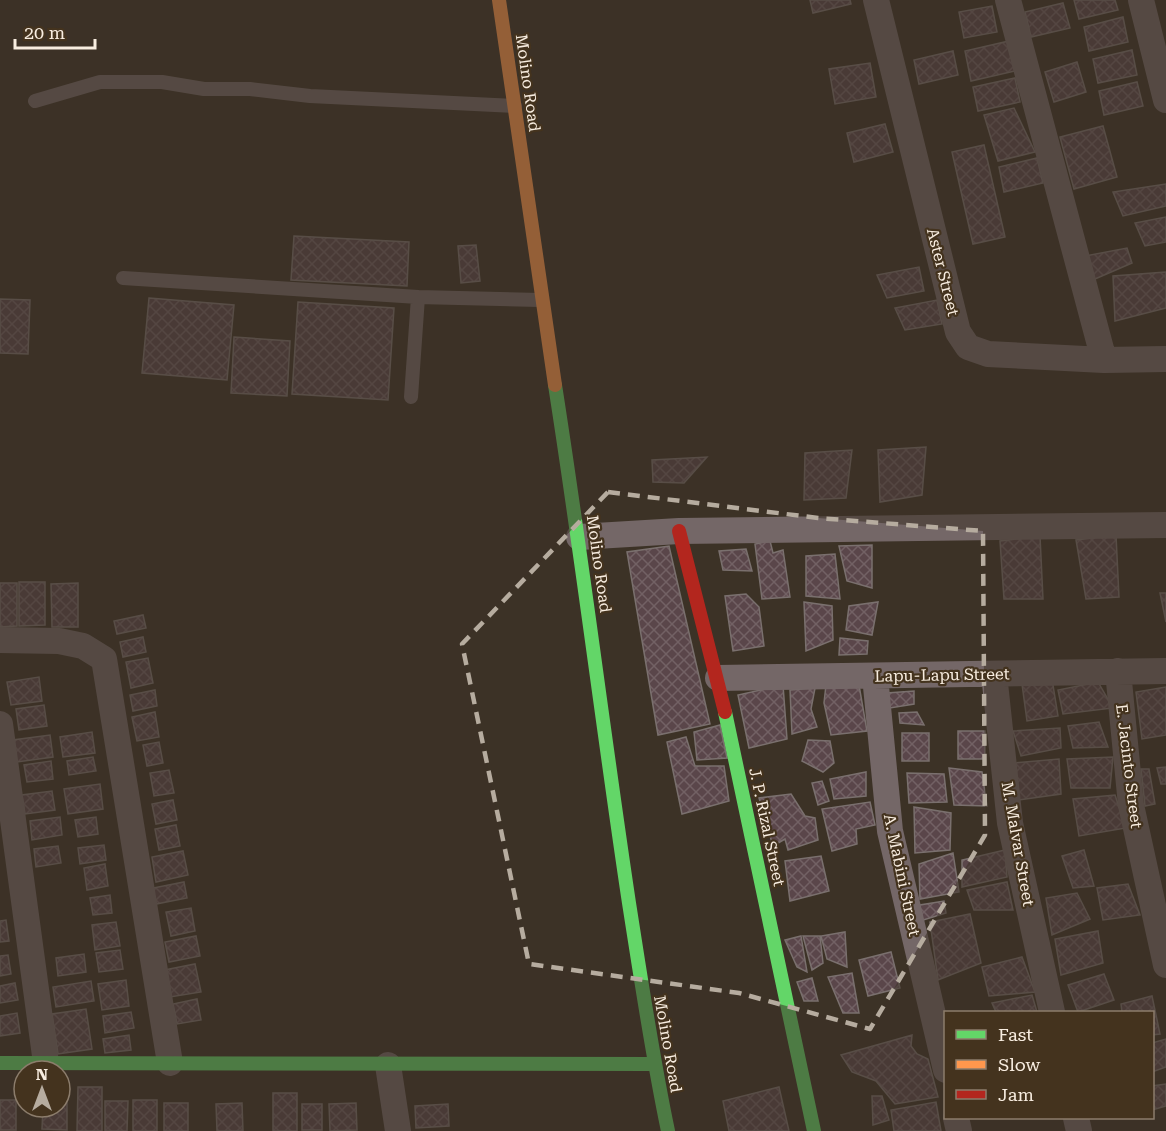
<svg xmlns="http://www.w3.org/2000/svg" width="1166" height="1131" viewBox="0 0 1166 1131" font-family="'Roboto Serif',serif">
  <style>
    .building { fill: url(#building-cross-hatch); stroke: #7a706e; stroke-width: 1.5 }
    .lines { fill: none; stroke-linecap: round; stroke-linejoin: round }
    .lane { stroke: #746767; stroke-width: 14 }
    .street { stroke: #746767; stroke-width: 26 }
    .fast { stroke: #63d668; stroke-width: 14 }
    .slow { stroke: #ff974d; stroke-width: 14 }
    .jam { stroke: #b3261e; stroke-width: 14 }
    .marked { fill: none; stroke: #b6ac9f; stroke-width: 4.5; stroke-dasharray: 12 8; stroke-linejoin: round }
    .labels { text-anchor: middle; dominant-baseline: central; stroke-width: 4.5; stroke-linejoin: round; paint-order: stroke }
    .street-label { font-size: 16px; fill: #f8ede0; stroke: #44331e }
  </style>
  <defs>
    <pattern id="building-cross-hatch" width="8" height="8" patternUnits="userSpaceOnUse" patternTransform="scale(1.5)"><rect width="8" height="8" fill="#5a464a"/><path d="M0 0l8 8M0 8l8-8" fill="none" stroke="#726164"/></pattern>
  </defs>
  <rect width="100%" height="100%" fill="#3c3226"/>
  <path class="building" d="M810,0H850L851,4L813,13Z
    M1074,0H1115L1118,10L1079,19Z
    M1063,3L1070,28L1031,37L1025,12Z
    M992,6L997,32L964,38L959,12Z
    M1123,17L1128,42L1089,51L1084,27Z
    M1009,41L1015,71L971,81L965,51Z
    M1132,50L1137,75L1098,83L1093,59Z
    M953,51L958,75L919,84L914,60Z
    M1077,62L1086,92L1054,102L1045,72Z
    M870,63L876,97L835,104L829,69Z
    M1015,78L1020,102L978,111L973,87Z
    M1137,82L1143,106L1104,115L1099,91Z
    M1014,108L1035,152L998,161L984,115Z
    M885,124L893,152L854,162L847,133Z
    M1103,126L1117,177L1074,189L1060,137Z
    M984,145L1005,237L973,244L952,152Z
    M1037,158L1043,183L1004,192L999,167Z
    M1166,184V206L1123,216L1113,192Z
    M1166,217V242L1145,246L1135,223Z
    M294,236L409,242L407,286L291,280Z
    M476,245L480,281L461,283L458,246Z
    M1127,248L1132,263L1095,279L1085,256Z
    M919,267L924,291L887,298L877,275Z
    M1166,272V308L1115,321L1113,276Z
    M149,298L234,305L227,380L142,373Z
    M0,299L30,300L28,354L0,353Z
    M937,300L942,324L905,330L895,308Z
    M298,302L394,308L388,400L292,394Z
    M234,337L290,341L287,396L231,393Z
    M926,447L922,495L880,502L878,450Z
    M852,450L846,498L804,500L805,453Z
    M707,457L684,483L653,482L652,460Z
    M1116,535L1119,597L1086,599L1076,540Z
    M1040,536L1043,599H1004L1000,541Z
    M770,541L773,553L783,550L790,597L762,599L755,544Z
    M872,545V588L847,581L839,546Z
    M669,546L710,724L658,735L627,552Z
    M746,549L752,571L723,570L719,551Z
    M835,554L840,599L806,596V556Z
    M19,582H45V625L19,626Z
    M0,583H17V626L0,627Z
    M78,583V627H52L51,584Z
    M1160,593H1166V622Z
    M746,594L759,607L764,646L733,651L725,596Z
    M804,602L832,606L833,640L806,651Z
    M878,602L872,635L846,630L849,606Z
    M143,615L146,628L117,634L114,621Z
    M143,637L146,652L123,657L120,642Z
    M840,638L868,641L867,654L839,655Z
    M148,658L153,683L131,688L126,662Z
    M39,677L42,701L11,705L7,682Z
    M1052,679L1058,716L1027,721L1022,684Z
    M1098,682L1113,708L1063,714L1058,690Z
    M783,685L787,739L749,748L738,695Z
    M826,685H859L867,731L831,735L824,703Z
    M1166,687V735L1142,739L1136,692Z
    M815,688L811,709L817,727L792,734L790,690Z
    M155,690L157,706L133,711L130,695Z
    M914,691V704L890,708L887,693Z
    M44,705L47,726L19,730L16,709Z
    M155,712L159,737L137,741L132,717Z
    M917,712L924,725L900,723L899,713Z
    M1099,722L1108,747L1073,748L1068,726Z
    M720,725L727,758L697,760L694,732Z
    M1060,728L1061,748L1021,756L1013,731Z
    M958,731H985V759H958Z
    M92,732L95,753L63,757L60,737Z
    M902,733H929V761H902Z
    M50,735L53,757L17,762L13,740Z
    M686,737L695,766H724L729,801L682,814L667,742Z
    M808,740L830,741L834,763L823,772L802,761Z
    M159,742L163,763L147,766L143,745Z
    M93,757L96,771L69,775L67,761Z
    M1113,757L1110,788H1071L1067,759Z
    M1059,759L1061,794L1019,800L1014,763Z
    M51,761L53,779L27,782L24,765Z
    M1166,767V784H1161L1157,768Z
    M949,768L982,772L987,806L954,805Z
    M1141,769H1149L1155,804L1145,806Z
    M169,770L174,793L154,796L150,773Z
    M866,772V796L834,799L830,779Z
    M907,773L944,774L947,802L909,803Z
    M822,781L829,801L818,805L812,783Z
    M100,784L103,809L68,814L64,789Z
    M52,791L55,810L25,814L22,795Z
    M791,794L805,816L815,818L818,840L788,850L785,839L773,846L759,798Z
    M1115,795L1126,828L1079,836L1073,799Z
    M173,800L177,820L156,824L152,804Z
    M870,802L875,825L856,829L857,844L832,851L822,809Z
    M914,807L951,813L950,850L915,853Z
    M60,817L62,835L32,840L30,821Z
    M96,817L98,834L78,837L75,820Z
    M176,825L180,846L159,850L155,829Z
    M104,845L106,860L80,864L78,848Z
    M58,846L61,863L36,867L34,849Z
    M1005,850L1007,877L962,887V860Z
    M1084,850L1094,886L1073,888L1062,856Z
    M183,851L188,875L156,882L152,857Z
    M953,853L959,892L920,899L919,864Z
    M821,856L829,891L790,901L785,861Z
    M105,864L108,886L87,890L84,868Z
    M184,882L187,898L156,904L153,888Z
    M1007,882L1013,910H974L967,890Z
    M1128,884L1140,915L1103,920L1097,888Z
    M1077,893L1090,919L1052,935L1046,898Z
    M110,895L112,913L93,915L90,898Z
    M944,901L946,913L920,921V905Z
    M191,908L195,931L171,936L166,912Z
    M970,914L981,963L938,980L930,922Z
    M6,920L9,941L0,942V921Z
    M116,922L120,946L95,950L92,925Z
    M1098,931L1103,963L1061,975L1055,939Z
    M845,932L847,967L827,959L821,936Z
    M196,936L200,956L169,962L165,942Z
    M801,936L807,972L797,967L785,940Z
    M803,936H820L823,963L812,970Z
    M120,950L123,969L99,972L96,953Z
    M891,952L900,988L868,996L859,960Z
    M84,954L86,972L58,976L56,958Z
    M8,955L11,974L0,976V956Z
    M1022,957L1035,992L989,996L982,967Z
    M195,964L201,992L170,997L164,970Z
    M852,973L859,1013H843L828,977Z
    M1104,974L1114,1000L1078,1012L1068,985Z
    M812,978L818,1001H804L797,982Z
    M126,980L129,1006L102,1010L98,984Z
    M91,981L94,1001L56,1007L53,987Z
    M15,983L18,1000L0,1003V986Z
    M1032,995L1037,1012H996L992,1003Z
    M1152,996L1160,1034L1152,1035V1012H1122L1121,1004Z
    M197,999L201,1020L177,1024L173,1004Z
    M86,1009L92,1049L58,1054L52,1014Z
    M131,1012L134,1028L105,1033L103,1016Z
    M17,1013L20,1033L0,1036V1016Z
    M129,1035L131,1050L105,1053L103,1039Z
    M912,1035L911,1046L917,1054L928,1059L938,1097L895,1104L876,1081L852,1072L841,1055Z
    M1166,1039V1067L1152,1072V1043Z
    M1166,1084V1106L1152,1110V1086Z
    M78,1087H102V1131H77Z
    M779,1087L789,1131H729L723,1101Z
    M273,1093H297V1131H273Z
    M872,1096H882L889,1120L873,1125Z
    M0,1100H16V1130H0Z
    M133,1100H157V1131H133Z
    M60,1101H67V1130L42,1129L43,1107H60Z
    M105,1101H128L127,1131H105Z
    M936,1102L941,1131H894L891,1110Z
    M164,1103H188V1131H164Z
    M242,1103L243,1131H217L216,1104Z
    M356,1103L357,1130L330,1131L329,1104Z
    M302,1104H322V1130H302Z
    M448,1104L449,1126L416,1128L415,1106Z"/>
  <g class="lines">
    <path class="lane" d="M35,101L100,82H162L204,89H250L310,96L515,106
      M123,278L418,297L540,300
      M411,397L418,297"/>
    <path class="street" d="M876,0L958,332L968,347L988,354L1104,360L1166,359
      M1008,0L1104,360
      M1141,0L1166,100
      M579,537L679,531L1166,525
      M0,640L59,641L83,646L104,659L170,1063
      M1118,671L1131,805L1166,965
      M994,674L1010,823L1052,1012
      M875,676L890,831L946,1070
      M718,678L1166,671
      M0,724L46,1063
      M388,1065L398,1131
      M956,1118L959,1131
      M1076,1118L1079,1131"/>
    <path class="fast" d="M555,385C582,557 603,730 629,903C641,979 652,1055 668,1131
      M725,712L814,1131
      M0,1063L654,1064"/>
    <path class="slow" d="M499,0L555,385"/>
    <path class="jam" d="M679,531L725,712"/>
  </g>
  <path d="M0 0H1166V1131H0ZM608,492L818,518L983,531L985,835L870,1029L739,993L529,964L462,644Z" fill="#3c3226" fill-opacity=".55" fill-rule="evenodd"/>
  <path class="marked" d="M608,492L818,518L983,531L985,835L870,1029L739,993L529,964L462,644Z"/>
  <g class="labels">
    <g class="street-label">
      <text transform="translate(528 83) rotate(82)">Molino Road</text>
      <text transform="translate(943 272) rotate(76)">Aster Street</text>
      <text transform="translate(599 564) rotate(82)">Molino Road</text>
      <text transform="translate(942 675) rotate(-1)">Lapu-Lapu Street</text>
      <text transform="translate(1129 766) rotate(83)">E. Jacinto Street</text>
      <text transform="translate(767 827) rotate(78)">J. P. Rizal Street</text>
      <text transform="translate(1018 844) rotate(80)">M. Malvar Street</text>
      <text transform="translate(902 875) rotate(78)">A. Mabini Street</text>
      <text transform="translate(668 1044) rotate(80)">Molino Road</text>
    </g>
  </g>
  <rect x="944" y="1011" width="210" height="108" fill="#44331e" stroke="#8c7d6c" stroke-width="1.5"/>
  <rect x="956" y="1030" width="30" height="9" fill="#63d668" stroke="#8c7d6c" stroke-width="1.5"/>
  <text x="998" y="1041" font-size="18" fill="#f8ede0">Fast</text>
  <rect x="956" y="1060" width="30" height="9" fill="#ff974d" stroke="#8c7d6c" stroke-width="1.5"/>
  <text x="998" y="1071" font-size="18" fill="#f8ede0">Slow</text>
  <rect x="956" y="1090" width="30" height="9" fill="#b3261e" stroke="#8c7d6c" stroke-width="1.5"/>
  <text x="998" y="1101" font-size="18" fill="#f8ede0">Jam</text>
  <g transform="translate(42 1089)"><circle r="28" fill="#44331e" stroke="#8c7d6c" stroke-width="1.5"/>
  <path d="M0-4.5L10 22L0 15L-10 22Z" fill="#b6ac9f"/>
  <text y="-9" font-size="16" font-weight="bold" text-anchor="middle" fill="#f8ede0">N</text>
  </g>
  <path d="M15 39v9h80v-9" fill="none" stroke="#f8ede0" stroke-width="3"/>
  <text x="24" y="39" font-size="18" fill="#f8ede0" stroke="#44331e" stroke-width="4.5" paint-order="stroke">20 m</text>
</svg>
